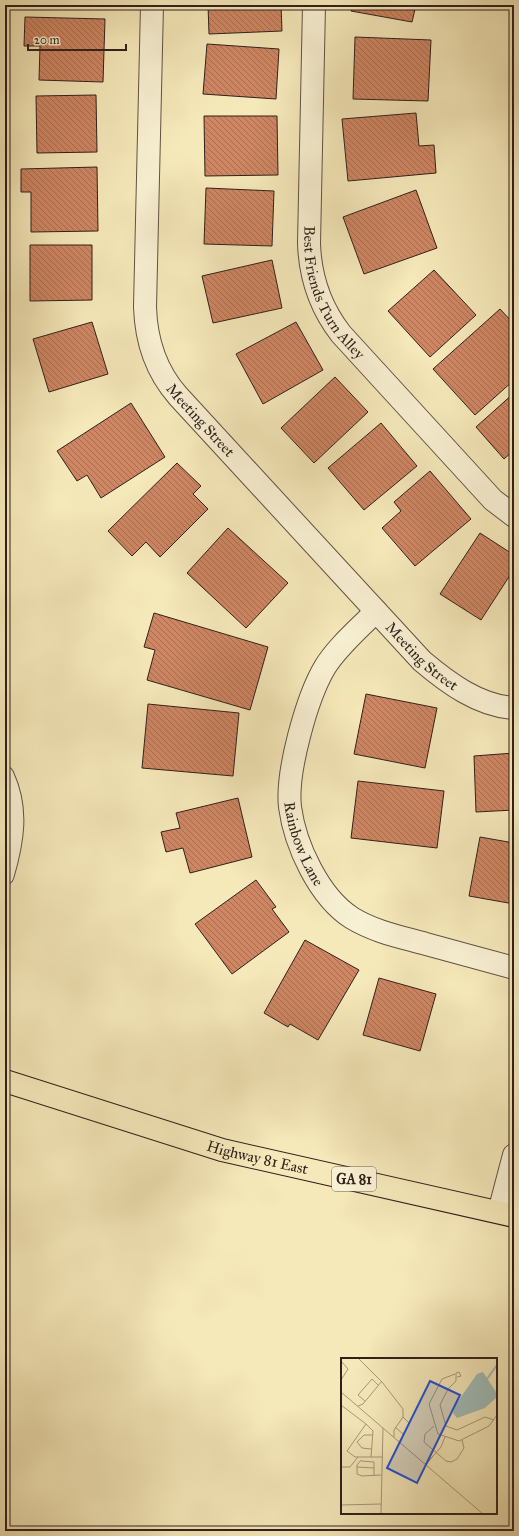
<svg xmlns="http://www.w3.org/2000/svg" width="519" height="1536" viewBox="0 0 519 1536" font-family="'IM FELL Great Primer',serif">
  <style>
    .building { fill: url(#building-back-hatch); stroke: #2f201b }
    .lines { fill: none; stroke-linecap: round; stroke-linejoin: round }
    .service-casing { stroke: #605242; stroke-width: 19 }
    .minor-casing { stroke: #605242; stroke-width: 24 }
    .primary-casing { stroke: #2f201b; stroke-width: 24 }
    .service { stroke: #f8f0d2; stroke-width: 17 }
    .minor { stroke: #f8f0d2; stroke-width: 22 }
    .primary { stroke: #f5e8b9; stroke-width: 22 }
    .labels { text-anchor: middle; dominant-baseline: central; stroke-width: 3; stroke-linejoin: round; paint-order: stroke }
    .shield { fill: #f8f0d2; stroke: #6b5e52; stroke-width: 1 }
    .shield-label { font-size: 14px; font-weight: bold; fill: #2f201b }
    .street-label { font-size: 15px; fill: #2f201b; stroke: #f8f0d2 }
    .inset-river { fill: none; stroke: #a0bdba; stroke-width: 2 }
    .inset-road { fill: none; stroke: #a6987a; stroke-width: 1 }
    .view { fill: #1d4ed8; fill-opacity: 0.15; stroke: #1d4ed8; stroke-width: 2 }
    .inset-edge { fill: none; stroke: #2f201b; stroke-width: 2 }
  </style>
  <defs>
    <pattern id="building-back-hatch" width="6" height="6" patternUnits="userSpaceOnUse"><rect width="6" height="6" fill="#ce8663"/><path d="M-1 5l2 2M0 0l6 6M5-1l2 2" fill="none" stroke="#a86d51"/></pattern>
  </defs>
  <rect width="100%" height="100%" fill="#f5e8b9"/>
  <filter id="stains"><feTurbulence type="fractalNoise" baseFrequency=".005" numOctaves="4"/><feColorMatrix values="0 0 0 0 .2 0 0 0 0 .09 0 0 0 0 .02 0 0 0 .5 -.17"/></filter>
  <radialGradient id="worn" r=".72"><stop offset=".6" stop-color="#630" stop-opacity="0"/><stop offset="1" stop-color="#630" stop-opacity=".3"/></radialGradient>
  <path class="building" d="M208,5H281L282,31L209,34Z
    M352,5H416L412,22L351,11Z
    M25,17L105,19L103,82L39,80L40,46H24Z
    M355,37L431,40L428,101L353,99Z
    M207,44L279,49L276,99L203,94Z
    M96,95L97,152L37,153L36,96Z
    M416,113L419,146L434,145L436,173L348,181L342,119Z
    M204,116H277L278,175L205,176Z
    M97,167L98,231L31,232V192H21V169Z
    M206,188L274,191L272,246L204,244Z
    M416,190L437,248L364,274L343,217Z
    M30,245H92V300L30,301Z
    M272,260L282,308L213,323L202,276Z
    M434,270L476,315L430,357L388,311Z
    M500,309L514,324V380L475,415L433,369Z
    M92,322L108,374L49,392L33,339Z
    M296,322L323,370L263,404L236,354Z
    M335,377L368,412L314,463L281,428Z
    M514,393V450L504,459L476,427Z
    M131,403L165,457L101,498L87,475L77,481L57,451Z
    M381,423L417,466L364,510L328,468Z
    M177,463L201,486L193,494L208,509L160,557L146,542L132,556L108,531Z
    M430,471L471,519L415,566L382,528L401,511L394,502Z
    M228,528L288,583L246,628L187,573Z
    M480,533L514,555V569L481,620L440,594Z
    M154,613L268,647L250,710L147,680L155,650L144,647Z
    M366,694L437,708L425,768L354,754Z
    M148,704L239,713L233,776L142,768Z
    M514,753V810L476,812L474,756Z
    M358,781L444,791L437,848L351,838Z
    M238,798L252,857L190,873L183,848L166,852L161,832L180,828L176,813Z
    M480,837L514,843V904L469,896Z
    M256,880L276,907L272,909L289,932L232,974L195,924Z
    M305,940L359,970L318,1040L290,1024L288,1027L264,1013Z
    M379,978L436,994L420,1051L363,1035Z"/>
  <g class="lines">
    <g class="service-casing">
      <path id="service" d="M5,775C21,809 15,842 5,876"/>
    </g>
    <g class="minor-casing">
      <g id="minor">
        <path id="s1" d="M152,5L145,307C146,340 156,371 178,396L422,661C448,683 479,706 514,708"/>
        <path id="s2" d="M314,5L309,243C310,277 320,307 341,334L493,500L514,516"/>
        <path id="s3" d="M376,611C359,629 338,646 325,667C307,697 286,772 290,807C295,845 319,897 352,918C375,932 401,937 426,944C455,952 485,960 514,968"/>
        <path d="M499,1212L514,1155"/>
      </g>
    </g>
    <g class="primary-casing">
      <g id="primary">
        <path id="s4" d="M5,1081L222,1150L514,1216"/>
      </g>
    </g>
    <use href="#service" class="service"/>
    <use href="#minor" class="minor"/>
    <use href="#primary" class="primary"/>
  </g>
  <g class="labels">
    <rect class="shield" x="332" y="1167" width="44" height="24" rx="3"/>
    <g class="shield-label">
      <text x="354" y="1179">GA 81</text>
    </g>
    <g class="street-label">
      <text stroke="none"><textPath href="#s2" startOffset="294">Best Friends Turn Alley</textPath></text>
      <text stroke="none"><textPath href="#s1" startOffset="432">Meeting Street</textPath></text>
      <text stroke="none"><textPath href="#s1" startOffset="756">Meeting Street</textPath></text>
      <text stroke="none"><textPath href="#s3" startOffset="261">Rainbow Lane</textPath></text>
      <text stroke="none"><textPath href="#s4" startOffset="264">Highway 81 East</textPath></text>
    </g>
  </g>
  <g transform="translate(341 1358)">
    <rect width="156" height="156" fill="#f5e8b9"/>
    <path d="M142,14L155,34V40L144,50L116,60L112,55L115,46L136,16Z" fill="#a0bdba"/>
    <path class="inset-river" d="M146,21L156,7"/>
    <path class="inset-road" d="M17,0L41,24L62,51V59L53,72V79M114,16L101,21L88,46L97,76L118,83L148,68L156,57M116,19L120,18L118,14L115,15V23L107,31L99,47L105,68L116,72L144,59L153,62M0,22L7,11L1,4M0,34L142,156M24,43L17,37L31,21L37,27M0,47L25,66L6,93L14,99H41M17,48L22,46L41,23M25,66L32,73L30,99M93,68L84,76L83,84L105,103L110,104L116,101L123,90L121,82M54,69L62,76L65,72L68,65L62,59M30,91L21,90L16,84L23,77H32M92,98L100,89L104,79M20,103L33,104V118M84,106L92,98L85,107M0,109H9L17,99M16,109L33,110M16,116L21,118L40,117M16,116V107L20,102M0,147L40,146M40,156L42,70"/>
    <path class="view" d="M89,23L119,37L76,125L46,110Z"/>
    <rect width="156" height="156" class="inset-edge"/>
  </g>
  <rect width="519" height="1536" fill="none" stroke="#f5e8b9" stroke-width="20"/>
  <rect x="6" y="6" width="507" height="1524" fill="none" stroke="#2f201b" stroke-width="2"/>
  <rect x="10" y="10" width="499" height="1516" fill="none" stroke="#2f201b"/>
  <path d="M28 44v6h98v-6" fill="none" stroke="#2f201b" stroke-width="2"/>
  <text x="34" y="44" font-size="12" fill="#2f201b" stroke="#f8f0d2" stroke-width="3" paint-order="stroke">20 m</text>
  <rect width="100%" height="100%" filter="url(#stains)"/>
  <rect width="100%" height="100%" fill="url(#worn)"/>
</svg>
